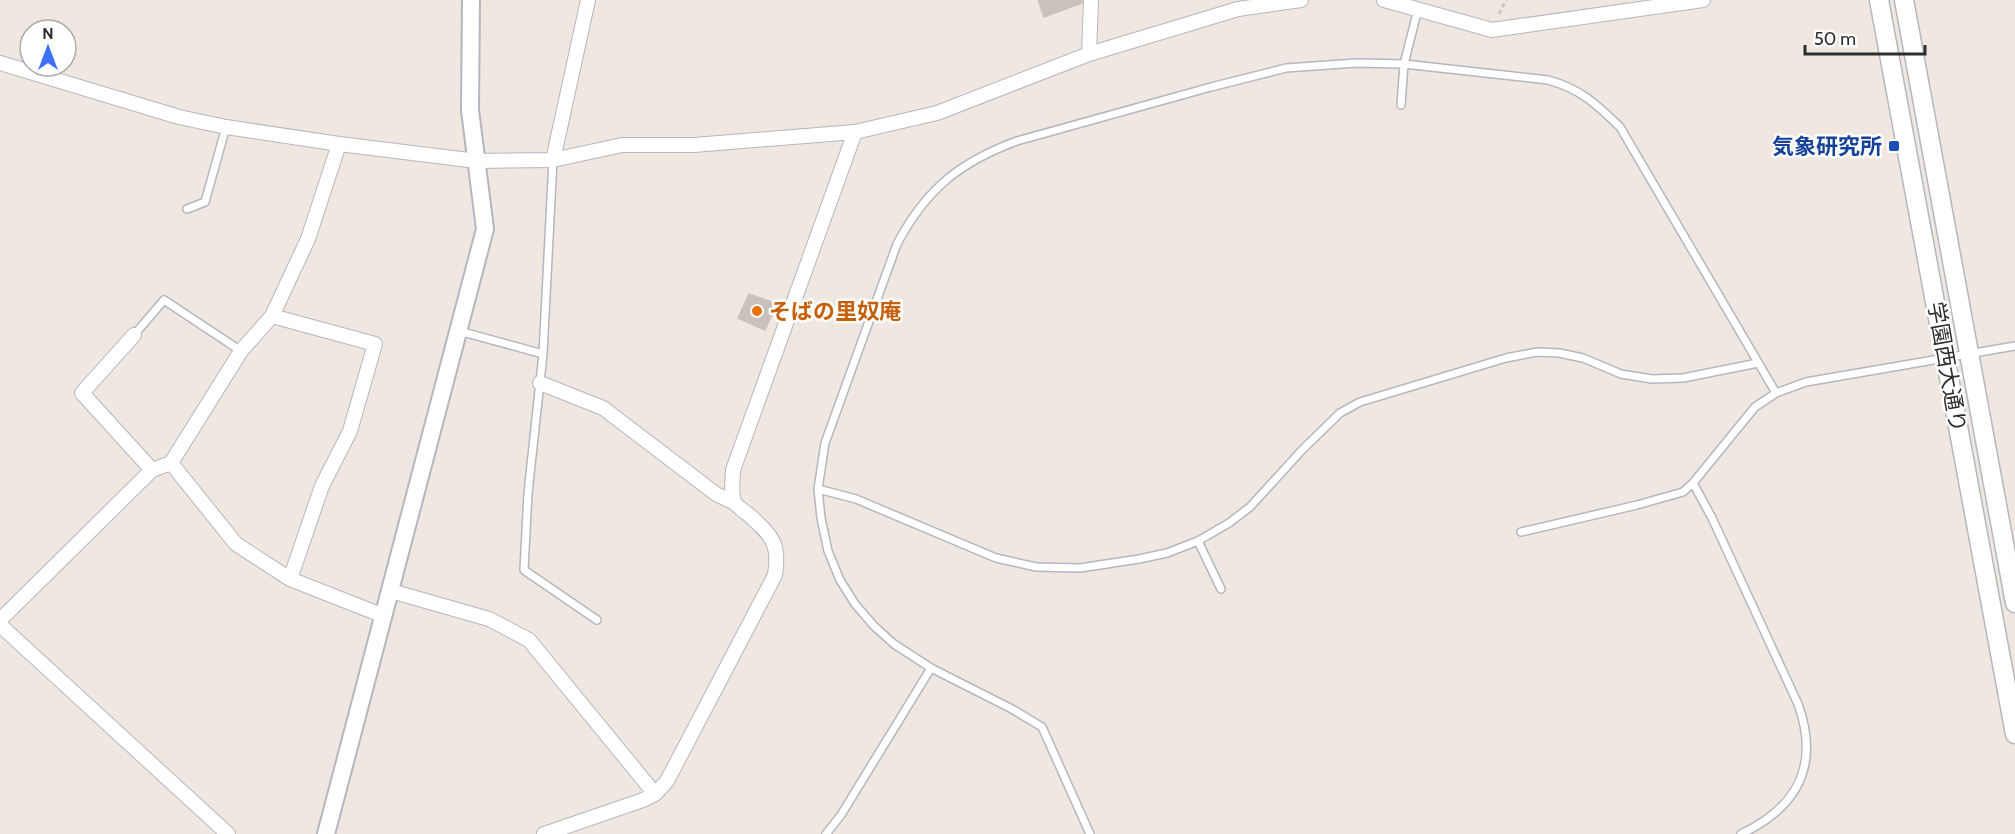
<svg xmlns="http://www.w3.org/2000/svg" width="2015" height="834" viewBox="0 0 2015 834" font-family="Cabin,'Noto Sans JP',sans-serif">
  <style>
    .building { fill: #c8c2bb; stroke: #cbc3b9; stroke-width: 1.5 }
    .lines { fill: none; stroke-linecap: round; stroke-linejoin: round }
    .service-casing { stroke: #b3b7c1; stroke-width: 10 }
    .minor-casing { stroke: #b3b7c1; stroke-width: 16 }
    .tertiary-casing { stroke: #b3b7c1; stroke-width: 20 }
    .secondary-casing { stroke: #b3b7c1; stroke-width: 21 }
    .path { stroke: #c8c8c8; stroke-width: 3; stroke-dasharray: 4.5 3; stroke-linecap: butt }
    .service { stroke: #fff; stroke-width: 7 }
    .minor { stroke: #fff; stroke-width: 14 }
    .tertiary { stroke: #fff; stroke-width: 16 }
    .secondary { stroke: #fff; stroke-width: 18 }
    .transit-dot { fill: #1a4fb4; stroke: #fff; stroke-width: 2 }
    .food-dot { fill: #e8710a; stroke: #fff; stroke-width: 2 }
    .labels { text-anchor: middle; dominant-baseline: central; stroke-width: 5; stroke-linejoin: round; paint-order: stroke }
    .transit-label { font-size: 22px; font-weight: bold; fill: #164399; stroke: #fff; text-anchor: end }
    .food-label { font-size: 22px; font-weight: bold; fill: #c56008; stroke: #fff; text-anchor: start }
    .street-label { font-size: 22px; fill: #2d2d2d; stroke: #fff }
  </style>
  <rect width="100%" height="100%" fill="#efe7e0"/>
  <path class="building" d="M1038,0H1082V3L1044,17Z
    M749,294L777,304L765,330L738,318Z"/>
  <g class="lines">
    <g class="service-casing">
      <path id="service" d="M1401,105L1404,64L1418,9
        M553,160L543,354L528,493L524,570L597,620
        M187,209L205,202L226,127
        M459,331L543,354
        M134,335L164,300L241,351
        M1693,483L1712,518L1798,704C1820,765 1798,807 1741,834
        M818,489L856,499L996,558L1036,567L1080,568L1139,559L1167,553L1198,541L1229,523L1250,507L1302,450L1340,413L1360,402L1506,358L1537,352L1559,353L1583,358L1621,374L1652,379L1683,378L1758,363
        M1521,532L1637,505L1683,492L1693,483L1755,407L1776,393L1806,382L2015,346
        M1198,541L1221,589
        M826,834L841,815L931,668
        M1090,834L1042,727L1012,709L931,668L894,644L874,626L855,604L840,580L828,551L821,518L818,489L825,443L897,244C926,189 960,162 1017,141L1211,87L1286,68L1356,63L1404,64L1548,80C1581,89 1596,104 1620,127L1776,393"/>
    </g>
    <g class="minor-casing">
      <path id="minor" d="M1384,0L1492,30L1703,0
        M1089,54L1091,0
        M0,63L179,117L226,127L339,144L477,161L553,160L622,145H694L855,132L937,113L1089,54L1238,9L1301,0
        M553,160L588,0
        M272,316L375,344L350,431L322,486L290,579
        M134,335L82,393L152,470L171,463L236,544L290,579L384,616
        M540,383L603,408L716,494L735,503
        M171,463L241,351L272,316L308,239L339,144
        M391,591L489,619L529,640L655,794
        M0,620L152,470
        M0,625L228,834
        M544,834L643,800L655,794L667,781L775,575C780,543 772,536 749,515C745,512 738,507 735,503C730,494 733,480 733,470L855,132"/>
    </g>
    <g class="tertiary-casing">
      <path id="tertiary" d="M326,834L485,229L470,110L471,0"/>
    </g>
    <g class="secondary-casing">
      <path id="secondary" d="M1879,0L2015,734
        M1904,0L2015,603"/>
    </g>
    <path class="path" d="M1499,14L1506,0"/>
    <use href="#service" class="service"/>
    <use href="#minor" class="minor"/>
    <use href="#tertiary" class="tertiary"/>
    <use href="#secondary" class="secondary"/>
  </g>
  <rect class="transit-dot" x="1888" y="140" width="12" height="12" rx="3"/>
  <circle class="food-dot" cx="757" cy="311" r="6"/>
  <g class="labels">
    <g class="transit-label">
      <text x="1882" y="146">気象研究所</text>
    </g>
    <g class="food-label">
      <text x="769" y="311">そばの里奴庵</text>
    </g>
    <g class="street-label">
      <text transform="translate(1947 367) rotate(80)">学園西大通り</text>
    </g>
  </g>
  <g transform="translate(48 48)"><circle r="28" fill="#ffffff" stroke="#ababab" stroke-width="1.5"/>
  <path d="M0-4.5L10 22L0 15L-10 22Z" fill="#3e71fd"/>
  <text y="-9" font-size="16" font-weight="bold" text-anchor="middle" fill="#2d2d2d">N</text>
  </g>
  <path d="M1805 45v9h120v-9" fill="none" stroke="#2d2d2d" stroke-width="3"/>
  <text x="1814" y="45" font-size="18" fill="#2d2d2d" stroke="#ffffff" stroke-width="4.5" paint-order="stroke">50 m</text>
</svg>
